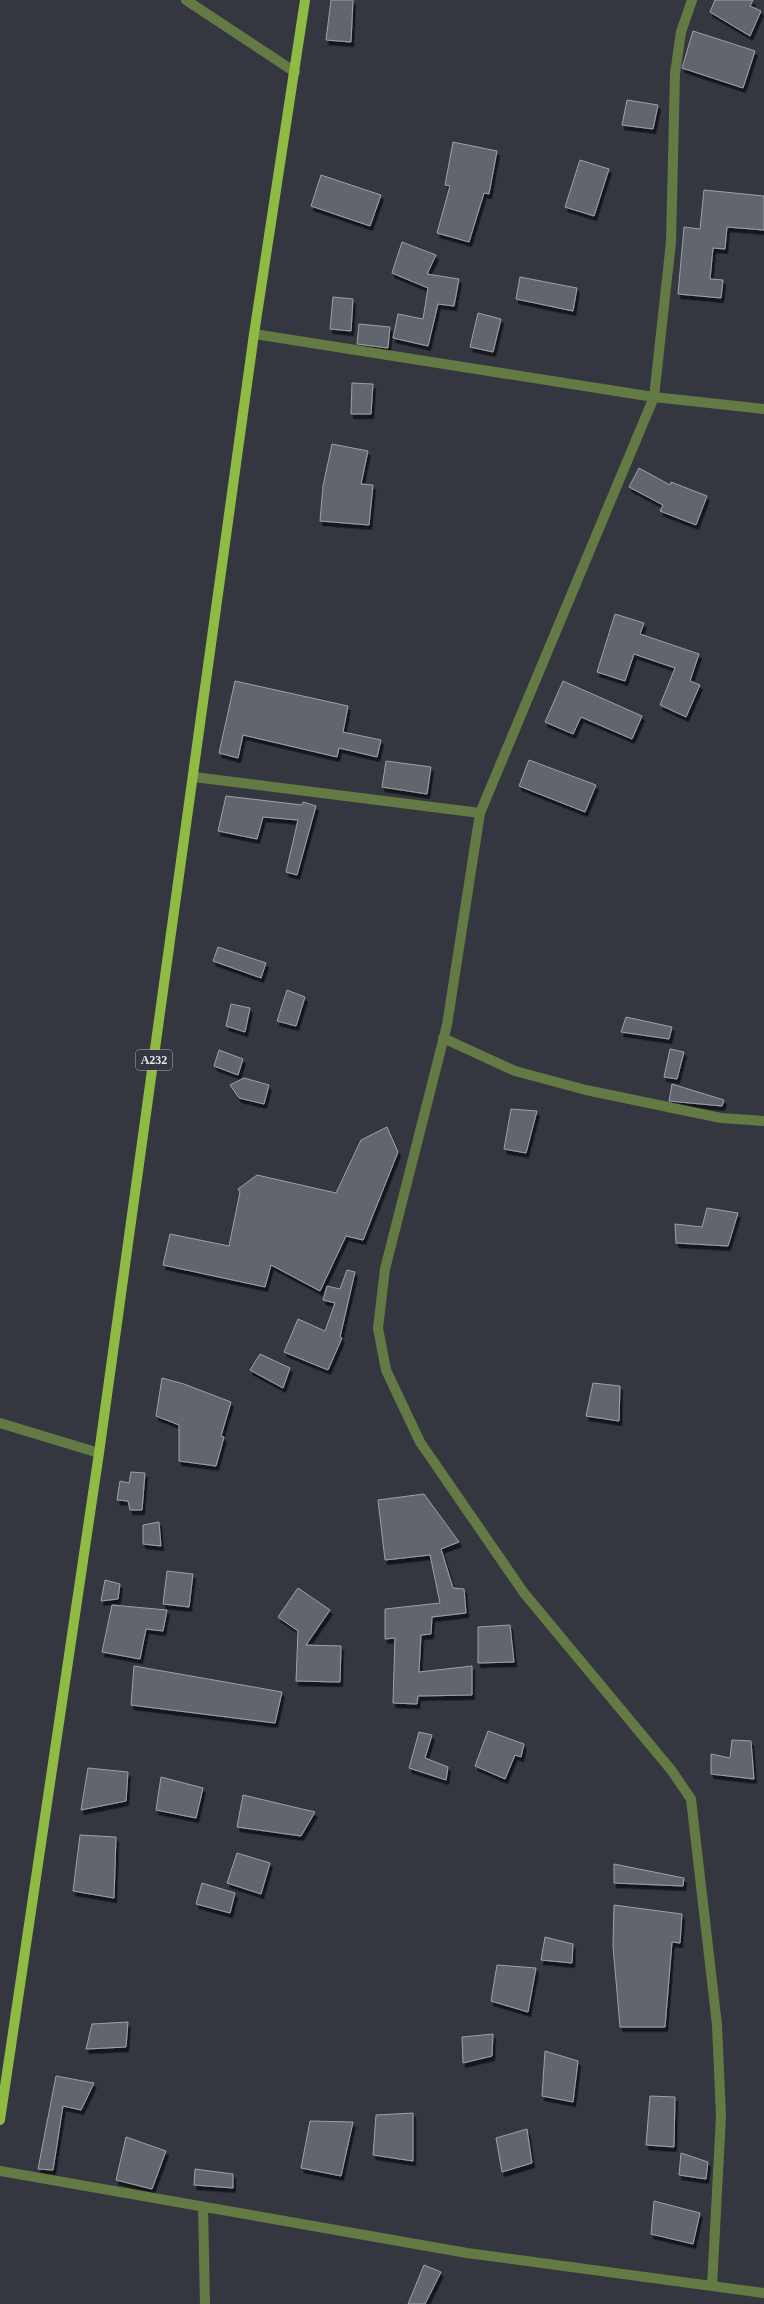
<svg xmlns="http://www.w3.org/2000/svg" width="764" height="2304" viewBox="0 0 764 2304" font-family="'Times New Roman',serif">
  <style>
    .building { fill: #61656e; stroke: #9da1ac; filter: url(#shadow) }
    .lines { fill: none; stroke-linecap: round; stroke-linejoin: round }
    .minor { stroke: #647a44; stroke-width: 10 }
    .primary { stroke: #8fba43; stroke-width: 10 }
    .labels { text-anchor: middle; dominant-baseline: central; stroke-width: 3; stroke-linejoin: round; paint-order: stroke }
    .shield { fill: #343740; stroke: #b1b3ba; stroke-width: 1 }
    .shield-label { font-size: 12px; font-weight: bold; fill: #e6e8ee }
  </style>
  <defs>
    <filter id="shadow"><feDropShadow dx="2.5" dy="4.5" stdDeviation="0" flood-color="#0009"/></filter>
  </defs>
  <rect width="100%" height="100%" fill="#343740"/>
  <path class="building" d="M331,0H353L351,42L326,40Z
    M715,0H753L750,6L761,11L750,36L710,12Z
    M693,31L755,51L743,88L682,68Z
    M627,100L658,105L653,129L622,125Z
    M453,142L497,151L489,194L484,193L469,242L437,233L450,186L445,185Z
    M580,160L609,169L594,216L565,207Z
    M321,175L381,195L370,226L311,206Z
    M704,190L764,196V230L727,227L725,249L713,248L710,279L723,280L721,298L678,294L684,227L700,229Z
    M402,242L436,255L427,274L459,279L454,306L438,304L428,346L393,338L398,314L423,319L428,288L392,273Z
    M520,277L577,288L573,311L516,299Z
    M333,297L353,299L351,331L330,329Z
    M478,313L501,319L493,352L470,347Z
    M359,324L390,327L388,348L357,344Z
    M352,383L373,384L371,414H351Z
    M332,444L368,451L361,484L373,485L369,525L320,521L323,486Z
    M639,468L670,485L671,482L707,496L696,525L660,511L663,505L629,487Z
    M615,614L644,623L640,634L699,654L690,681L700,685L686,717L660,705L675,668L634,654L625,681L597,672Z
    M235,681L348,706L343,732L381,740L377,757L339,748L337,757L243,735L238,758L219,753Z
    M563,681L642,716L632,739L581,717L573,734L545,722Z
    M529,760L596,785L585,812L519,786Z
    M386,761L431,767L427,794L382,787Z
    M226,796L302,805L303,802L316,806L297,875L286,872L298,820L263,817L257,839L218,831Z
    M218,947L266,963L261,978L213,961Z
    M287,990L305,997L296,1026L277,1021Z
    M231,1004L250,1008L245,1032L226,1026Z
    M626,1017L672,1027L669,1039L621,1032Z
    M670,1049L684,1052L677,1079L664,1077Z
    M219,1050L243,1059L238,1075L214,1066Z
    M244,1078L269,1085L264,1104L239,1098L230,1085Z
    M672,1084L724,1100L722,1106L669,1101Z
    M511,1109L537,1111L526,1153L504,1149Z
    M387,1127L398,1152L363,1240L346,1236L320,1291L271,1265L265,1287L163,1265L170,1234L229,1246L240,1192L238,1189L257,1175L336,1193L361,1140Z
    M707,1208L738,1213L728,1246L676,1243L675,1224L702,1227Z
    M347,1270L355,1272L340,1337L342,1338L328,1370L284,1352L298,1319L325,1331L335,1303L323,1300L327,1286L340,1289Z
    M260,1354L290,1368L283,1388L250,1370Z
    M162,1378L184,1384L231,1402L221,1436L224,1437L216,1466L179,1461V1425L156,1416Z
    M593,1383L620,1386L619,1421L586,1416Z
    M131,1472L145,1473L142,1510H130L128,1501L117,1500L120,1481L129,1483Z
    M424,1494L459,1542L441,1549L453,1588L464,1589L466,1613L432,1617L431,1634L421,1635L419,1672L472,1666V1695L418,1696L417,1704L393,1703L395,1638L385,1639V1609L440,1603L430,1555L385,1560L378,1500Z
    M159,1522L161,1546L143,1544V1525Z
    M167,1571L193,1574L189,1607L163,1604Z
    M105,1580L120,1584L118,1599L101,1601Z
    M298,1588L330,1610L306,1645L341,1646L340,1682L296,1681L298,1631L278,1617Z
    M112,1605L167,1610L163,1631L146,1629L140,1659L102,1652Z
    M510,1625L514,1662L478,1663V1627Z
    M134,1666L282,1692L275,1723L131,1705Z
    M488,1731L524,1744L521,1757L515,1755L505,1779L475,1766Z
    M419,1732L432,1735L425,1758L448,1767L446,1780L409,1768Z
    M732,1740L751,1741L754,1779L711,1774V1754L730,1758Z
    M88,1768L128,1772L126,1801L81,1810Z
    M161,1777L203,1788L196,1818L156,1810Z
    M243,1795L315,1812L301,1836L237,1827Z
    M80,1835L116,1837L114,1898L73,1891Z
    M237,1853L270,1863L261,1894L227,1883Z
    M614,1864L684,1878L683,1886L614,1883Z
    M202,1883L235,1893L230,1913L196,1904Z
    M614,1905L682,1914L680,1943L672,1942L665,2027H620L613,1946Z
    M545,1937L573,1944L572,1963L541,1960Z
    M497,1965L536,1968L528,2012L491,2001Z
    M128,2022L126,2047L86,2049L92,2024Z
    M493,2034L492,2056L463,2063L462,2037Z
    M545,2051L578,2061L573,2102L542,2096Z
    M56,2076L94,2083L81,2110L63,2106L53,2170L38,2169Z
    M650,2096L675,2097L674,2147L646,2145Z
    M413,2113V2161L373,2155L376,2115Z
    M310,2121L353,2122L341,2176L301,2168Z
    M527,2129L532,2163L502,2172L496,2138Z
    M126,2137L166,2151L152,2189L116,2180Z
    M681,2153L708,2162L706,2179L679,2175Z
    M195,2169L233,2174V2188L194,2185Z
    M654,2201L700,2213L693,2244L651,2234Z
    M424,2265L441,2272L425,2304H408Z"/>
  <g class="lines">
    <path class="minor" d="M186,0L295,72
      M692,0L681,32L675,73L671,242L654,397L480,813L447,1025L385,1269L378,1328L386,1370L420,1442L524,1593L672,1771L691,1799L717,2025L721,2116L712,2286
      M254,334L654,397L764,409
      M194,777L480,813
      M443,1038L515,1071L586,1090L721,1118L764,1121
      M0,1423L99,1453
      M0,2171L467,2253L764,2293
      M203,2207L205,2304"/>
    <path class="primary" d="M0,2120L99,1453L254,334L305,0"/>
  </g>
  <g class="labels">
    <rect class="shield" x="136" y="1050" width="36" height="20" rx="3"/>
    <g class="shield-label">
      <text x="154" y="1060">A232</text>
    </g>
  </g>
</svg>
